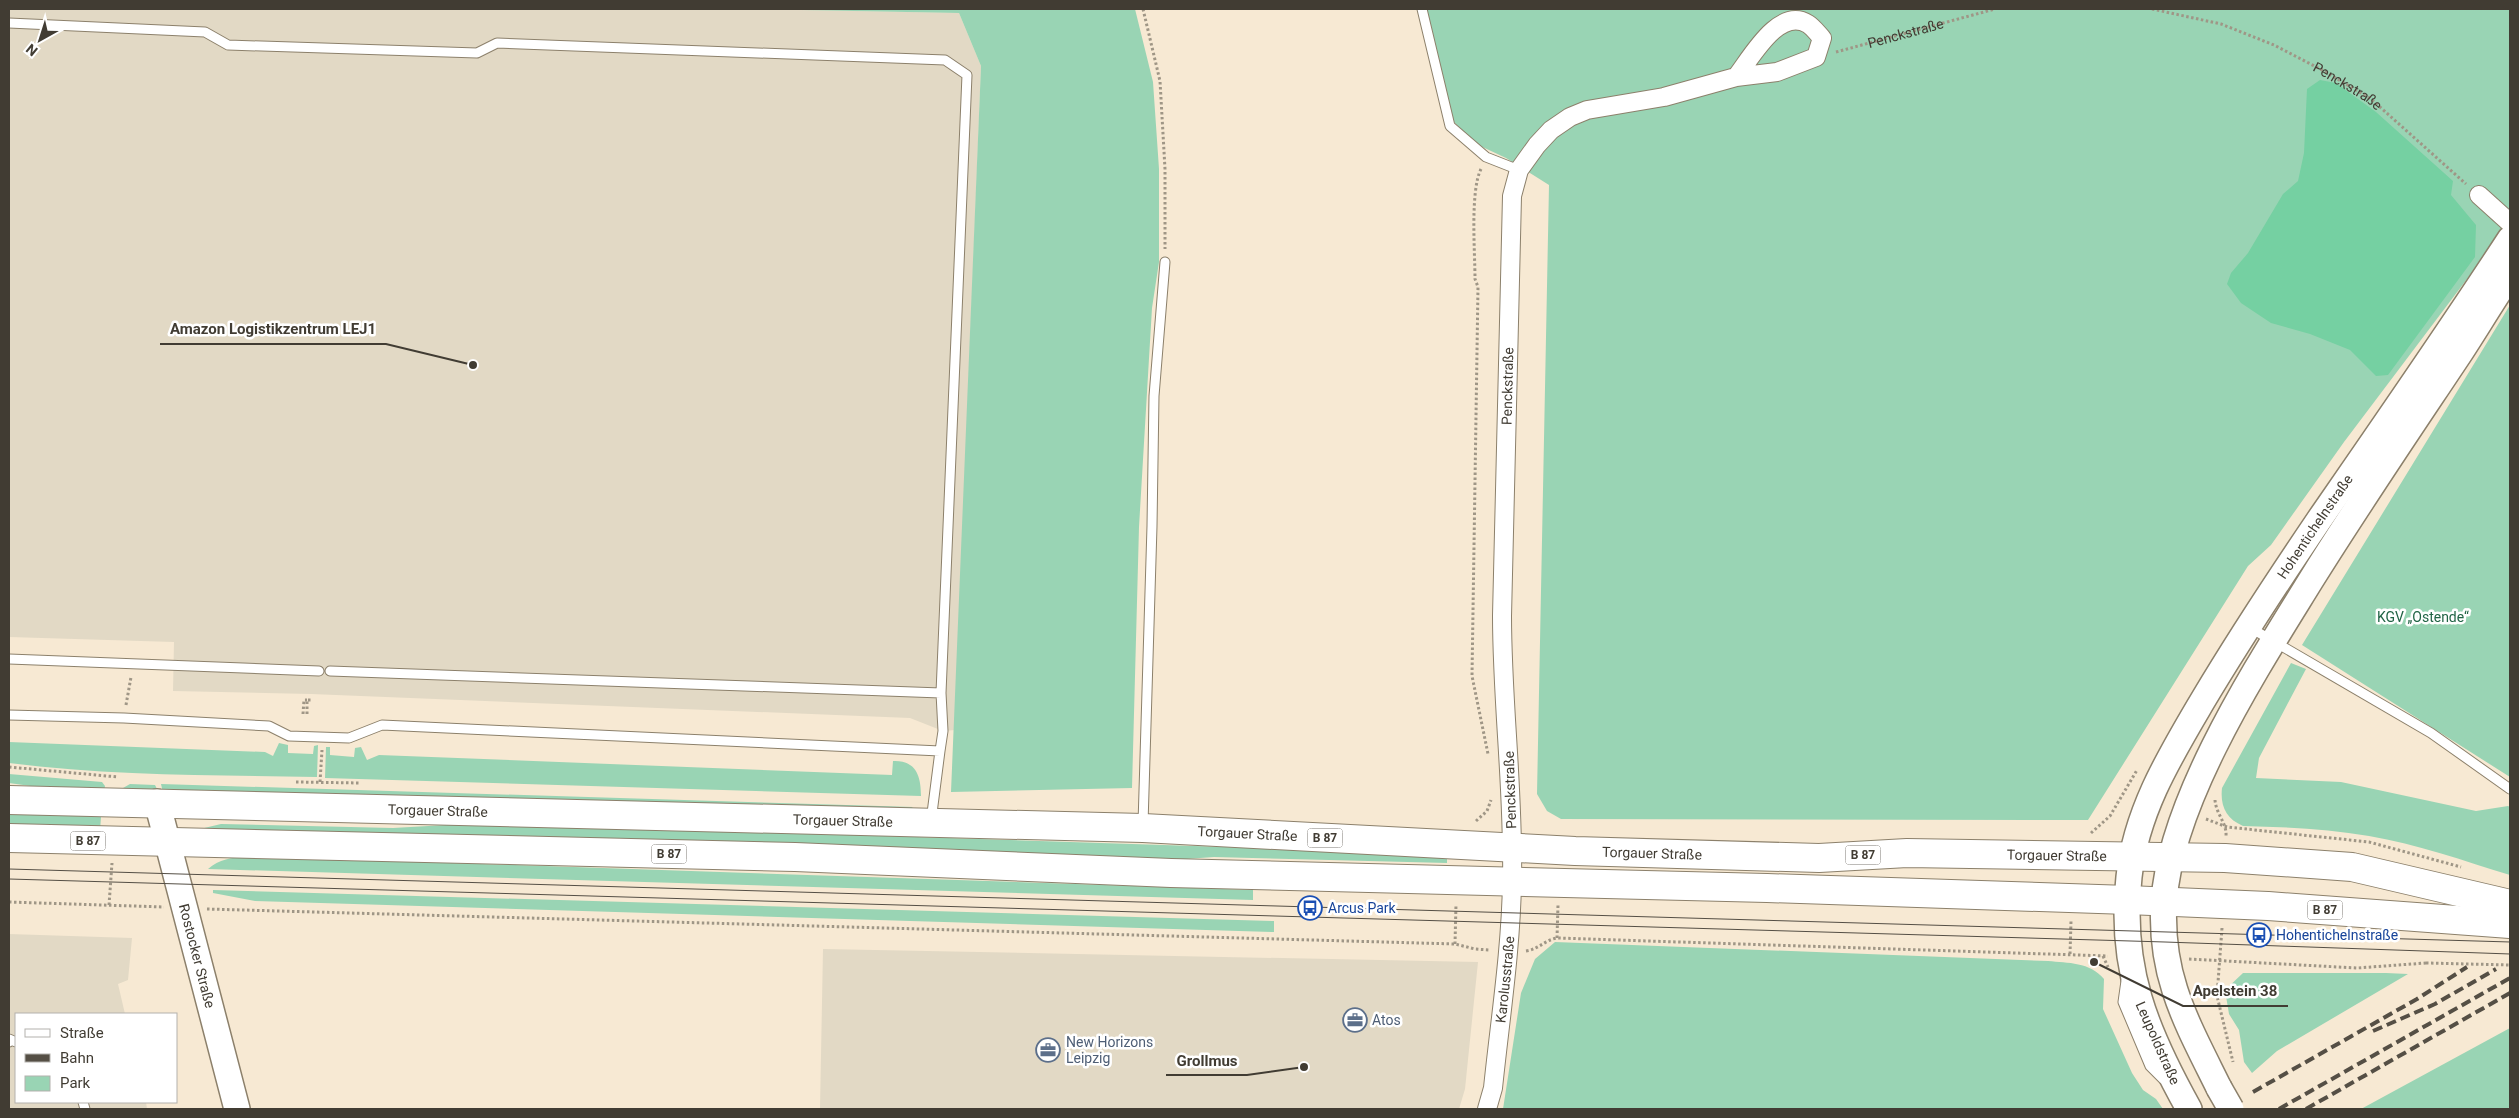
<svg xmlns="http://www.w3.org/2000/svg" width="2519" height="1118" viewBox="0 0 2519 1118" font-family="Roboto,sans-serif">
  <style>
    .commercial { fill: #e2d9c5 }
    .green { fill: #99d4b4 }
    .forest { fill: #75d0a2 }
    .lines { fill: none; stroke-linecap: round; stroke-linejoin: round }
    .service-casing { stroke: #8c806b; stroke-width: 11 }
    .minor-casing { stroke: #8c806b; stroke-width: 20 }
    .secondary-casing { stroke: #8c806b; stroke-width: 28 }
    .primary-casing { stroke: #8c806b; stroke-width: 30 }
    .path { stroke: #9f9686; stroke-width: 3; stroke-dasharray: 2.5 2.5; stroke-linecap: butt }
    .service { stroke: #fff; stroke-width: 9 }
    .minor { stroke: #fff; stroke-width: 18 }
    .secondary { stroke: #fff; stroke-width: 25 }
    .primary { stroke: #fff; stroke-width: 28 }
    .tram { stroke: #554f45; stroke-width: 1 }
    .rail { stroke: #554f45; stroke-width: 4; stroke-dasharray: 10 5; stroke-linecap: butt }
    .secondary-bridge-casing { stroke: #8c806b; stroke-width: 28; stroke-linecap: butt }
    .path-bridge { stroke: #9f9686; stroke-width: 3; stroke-dasharray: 2.5 2.5; stroke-linecap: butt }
    .secondary-bridge { stroke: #fff; stroke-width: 25 }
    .labels { text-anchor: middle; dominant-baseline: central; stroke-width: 5; stroke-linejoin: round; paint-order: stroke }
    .shield { fill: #fff; stroke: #7a7670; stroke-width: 1 }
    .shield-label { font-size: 12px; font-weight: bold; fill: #413c33 }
    .street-label { font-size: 14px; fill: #413c33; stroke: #fff }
    .park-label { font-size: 14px; fill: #216445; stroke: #fff }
    .transit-label { font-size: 14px; fill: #164399; stroke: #fff; text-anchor: start }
    .service-label { font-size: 14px; fill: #4e5e75; stroke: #fff; text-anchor: start }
    .leader { fill: none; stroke: #413c33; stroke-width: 2 }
    .callout-dot { fill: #413c33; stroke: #fff; stroke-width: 2 }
    .callout-label { font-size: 15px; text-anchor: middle; font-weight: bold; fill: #413c33; stroke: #fff; stroke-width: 5; stroke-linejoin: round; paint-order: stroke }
  </style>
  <rect width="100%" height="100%" fill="#f7e9d3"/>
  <path class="commercial" d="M9,9H754L959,13L981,66L955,730L943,731L910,718L311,694L173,691L174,642L9,637Z
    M9,934L132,938L128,980L118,984L125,1014H16V1102H146L147,1109H9Z
    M823,949L1478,962L1465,1089L1459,1109H820Z"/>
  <path class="green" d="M754,9H1135L1153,82L1159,169V262L1152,308L1139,527L1132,788L951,792L981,66L959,13Z
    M1427,9H2510V222L2344,442L2271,545L2248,566L2088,820L1561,819L1547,811L1537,794L1549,185L1506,158L1476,144L1454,122Z
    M2510,305V777L2302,645Z
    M2291,663L2306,669L2259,758L2256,778L2341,782L2476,811L2508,806L2510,807V875C2464,861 2417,844 2369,836C2328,829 2285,827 2243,826C2226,819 2220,806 2222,788Z
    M9,742L265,752L273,756L279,743L288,745V753L313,754L314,746L318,745L317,777C214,775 111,776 9,763Z
    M326,747H330V755L354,757L355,748L361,747L367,760L379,755L892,775L893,761C916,760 921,776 921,796L325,778Z
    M9,774L102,782L105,786L104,792H73L9,783Z
    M130,784L155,785L159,793L123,792V788Z
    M161,784L913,807L903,815L163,793Z
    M64,812L93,813L101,817L100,831L9,829V815Z
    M481,823L1443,854L1447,856V863L1214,857L1144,862L200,829L221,824L393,828Z
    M246,856L1253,890V900L208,869C219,859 232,858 246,856Z
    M213,890L1274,921V932L255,901L213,893Z
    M1555,942L2048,961C2068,963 2090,962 2104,979L2103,1009L2132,1073L2143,1090L2156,1099L2163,1109H1503L1521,993L1535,959Z
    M2243,973H2386L2408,974L2277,1051L2252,1073L2244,1062L2239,1030L2229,1014L2225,990Z
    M2510,1028V1107L2507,1109H2361Z"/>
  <path class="forest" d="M2320,80L2336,83L2376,112L2453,181L2451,195L2476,225L2475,257L2388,375L2376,376L2350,350L2310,334L2271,323L2241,303L2227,284L2231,273L2248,253L2283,194L2298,181L2304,153L2307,89Z"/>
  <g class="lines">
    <g class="service-casing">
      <path id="service" d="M1422,9L1450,126L1486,157L1519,170
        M9,23L205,32L228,45L477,53L497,43L945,60L967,75L941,693
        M2249,627L2431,733L2510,789
        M9,659L319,671
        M330,671L941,693L943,731L940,751
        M9,715L124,718L269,726L289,736L349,738L382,725L940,751L931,821
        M1143,824L1152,526L1154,396L1165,262
        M2126,981L2123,1002L2150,1066L2163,1079
        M9,1042V1039L16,1042
        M83,1102L85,1109"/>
    </g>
    <g class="minor-casing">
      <g id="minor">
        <path d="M2479,195L2510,223"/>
        <path id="s3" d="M1487,1109L1493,1088C1500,1020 1511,950 1512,881C1514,792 1502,704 1502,616L1512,196L1519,170L1537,145L1551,130L1570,117L1587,110L1664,97L1736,77L1777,72L1816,57L1822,38C1818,34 1813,27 1808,24C1779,6 1751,58 1736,77"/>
      </g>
    </g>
    <g class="secondary-casing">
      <g id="secondary">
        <path id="s4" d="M157,802L237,1109"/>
        <path d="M2219,1088C2187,1023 2159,976 2164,901C2171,799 2258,666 2311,580C2359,503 2410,428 2460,353C2477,327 2493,300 2510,275"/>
        <path id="s5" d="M2189,1109C2146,1032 2119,968 2129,877C2136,811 2170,756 2203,700C2240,638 2279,579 2319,520C2384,426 2448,334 2510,239"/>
      </g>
    </g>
    <g class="primary-casing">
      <g id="primary">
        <path id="s6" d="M9,800L1143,828L1575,851L1819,858L1907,853L2225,858L2352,867L2510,904"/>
        <path d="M9,838L795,857L1171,873L1767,888L2128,900L2268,906L2510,924"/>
      </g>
    </g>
    <g class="path">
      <path d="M1143,9L1160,81L1165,169V249"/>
      <path id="s1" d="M2152,9L2221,24L2274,45L2324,71L2371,99L2466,184"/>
      <path id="s2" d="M1836,52L1995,9"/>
      <path d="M1481,169C1470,191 1475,252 1475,279L1478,287L1472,676L1488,754"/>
      <path d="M126,705L131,677"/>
      <path d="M303,714L304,700H307"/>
      <path d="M307,714V700H311"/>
      <path d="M9,767L118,777"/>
      <path d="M296,782L360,783"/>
      <path d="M320,782L322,750"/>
      <path d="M2215,800C2216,814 2227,823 2226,836"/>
      <path d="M2206,819L2227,827L2369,842L2461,867"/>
      <path d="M1476,821L1487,811L1491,800"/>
      <path d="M2091,833L2110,816L2137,770"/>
      <path d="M9,902L164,907"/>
      <path d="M109,905L112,863"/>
      <path d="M207,909L1455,944L1475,949L1490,950"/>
      <path d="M2222,928L2217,996L2233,1062"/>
      <path d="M1557,938L1558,905"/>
      <path d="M1455,944L1456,904"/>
      <path d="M1526,951C1539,949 1545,940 1557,938L2108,956"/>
      <path d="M2070,954L2071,921"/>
      <path d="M2103,956L2108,967"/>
      <path d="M2189,959L2357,968L2426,963"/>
    </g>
    <use href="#service" class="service"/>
    <use href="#minor" class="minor"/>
    <use href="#secondary" class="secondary"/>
    <use href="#primary" class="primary"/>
    <path class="tram" d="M9,869L2510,942
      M9,879L2165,942L2510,954"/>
    <path class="rail" d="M2373,1031L2435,1004L2496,969
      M2253,1092L2417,999L2467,967
      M2279,1109L2510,978
      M2306,1109L2510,993"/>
    <g class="secondary-bridge-casing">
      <path id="secondary-bridge" d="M2219,1088L2231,1109"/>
    </g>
    <path class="path-bridge" d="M2426,963L2510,965"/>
    <use href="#secondary-bridge" class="secondary-bridge"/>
  </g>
  <defs>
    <g id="bus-ring" transform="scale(1.25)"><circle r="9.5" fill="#fff" stroke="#1a4fb4" stroke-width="1.5"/><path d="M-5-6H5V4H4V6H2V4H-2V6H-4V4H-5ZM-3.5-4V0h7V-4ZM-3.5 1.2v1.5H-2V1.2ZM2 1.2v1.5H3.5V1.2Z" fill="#1a4fb4"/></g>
    <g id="office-ring" transform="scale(1.25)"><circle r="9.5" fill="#fff" stroke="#5c6f8a" stroke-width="1.5"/><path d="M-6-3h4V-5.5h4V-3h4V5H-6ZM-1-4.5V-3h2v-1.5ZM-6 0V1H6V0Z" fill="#5c6f8a"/></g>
  </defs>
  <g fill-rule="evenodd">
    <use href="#bus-ring" x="1310" y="908"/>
    <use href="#bus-ring" x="2259" y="935"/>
    <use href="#office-ring" x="1355" y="1020"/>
    <use href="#office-ring" x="1048" y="1050"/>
  </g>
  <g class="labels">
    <g class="shield">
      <rect x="1307.5" y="828.5" width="35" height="19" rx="4"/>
      <rect x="70.5" y="831.5" width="35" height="19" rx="4"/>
      <rect x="651.5" y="844.5" width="35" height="19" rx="4"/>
      <rect x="1845.5" y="845.5" width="35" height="19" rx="4"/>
      <rect x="2307.5" y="900.5" width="35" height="19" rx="4"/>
    </g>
    <g class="shield-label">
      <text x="1325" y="838">B 87</text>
      <text x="88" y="841">B 87</text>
      <text x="669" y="854">B 87</text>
      <text x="1863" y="855">B 87</text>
      <text x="2325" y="910">B 87</text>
    </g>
    <g class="street-label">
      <text stroke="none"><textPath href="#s2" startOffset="72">Penckstraße</textPath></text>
      <text stroke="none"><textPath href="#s1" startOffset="212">Penckstraße</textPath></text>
      <text stroke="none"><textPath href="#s3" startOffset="725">Penckstraße</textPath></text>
      <text stroke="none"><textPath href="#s5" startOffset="644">Hohentichelnstraße</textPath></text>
      <text transform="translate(1510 790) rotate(-92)">Penckstraße</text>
      <text stroke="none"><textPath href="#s6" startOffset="429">Torgauer Straße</textPath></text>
      <text stroke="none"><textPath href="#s6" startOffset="834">Torgauer Straße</textPath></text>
      <text stroke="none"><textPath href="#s6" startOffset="1239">Torgauer Straße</textPath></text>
      <text stroke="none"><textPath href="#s6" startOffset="1644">Torgauer Straße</textPath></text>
      <text stroke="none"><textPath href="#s6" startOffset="2049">Torgauer Straße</textPath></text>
      <text stroke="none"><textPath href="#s4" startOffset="159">Rostocker Straße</textPath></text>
      <text stroke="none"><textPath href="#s3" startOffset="131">Karolusstraße</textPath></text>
      <text transform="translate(2158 1043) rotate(66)">Leupoldstraße</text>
    </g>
    <g class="park-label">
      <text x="2423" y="617">KGV „Ostende“</text>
    </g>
    <g class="transit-label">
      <text x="1328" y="908">Arcus Park</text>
      <text x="2276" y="935">Hohentichelnstraße</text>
    </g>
    <g class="service-label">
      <text x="1372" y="1020">Atos</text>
      <text x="1066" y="1042">New Horizons<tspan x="1066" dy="16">Leipzig</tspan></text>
    </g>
  </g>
  <path class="leader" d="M473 365L386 344H160M2094 962L2183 1006H2288M1304 1067L1247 1075H1166"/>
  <g class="callout-dot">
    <circle cx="473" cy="365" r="5"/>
    <circle cx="2094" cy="962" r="5"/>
    <circle cx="1304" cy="1067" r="5"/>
  </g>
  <g class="callout-label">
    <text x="273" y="334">Amazon Logistikzentrum LEJ1</text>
    <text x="2235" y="996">Apelstein 38</text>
    <text x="1207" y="1066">Grollmus</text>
  </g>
  <rect width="2519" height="1118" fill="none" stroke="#413c33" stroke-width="20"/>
  <rect x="15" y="1013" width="162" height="90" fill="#ffffff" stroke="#b3b1ad"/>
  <rect x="25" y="1029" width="25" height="8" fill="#ffffff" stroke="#b3b1ad"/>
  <text x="60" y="1038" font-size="15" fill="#413c33">Straße</text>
  <rect x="25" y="1054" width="25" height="8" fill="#554f45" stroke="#b3b1ad"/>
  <text x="60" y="1063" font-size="15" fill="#413c33">Bahn</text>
  <rect x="25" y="1076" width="25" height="15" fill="#99d4b4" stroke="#b3b1ad"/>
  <text x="60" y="1088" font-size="15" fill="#413c33">Park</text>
  <g transform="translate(40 40) rotate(219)" stroke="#ffffff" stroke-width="4" paint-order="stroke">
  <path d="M0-4L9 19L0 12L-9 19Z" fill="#413c33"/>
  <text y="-8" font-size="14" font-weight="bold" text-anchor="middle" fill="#413c33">N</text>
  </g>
</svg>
